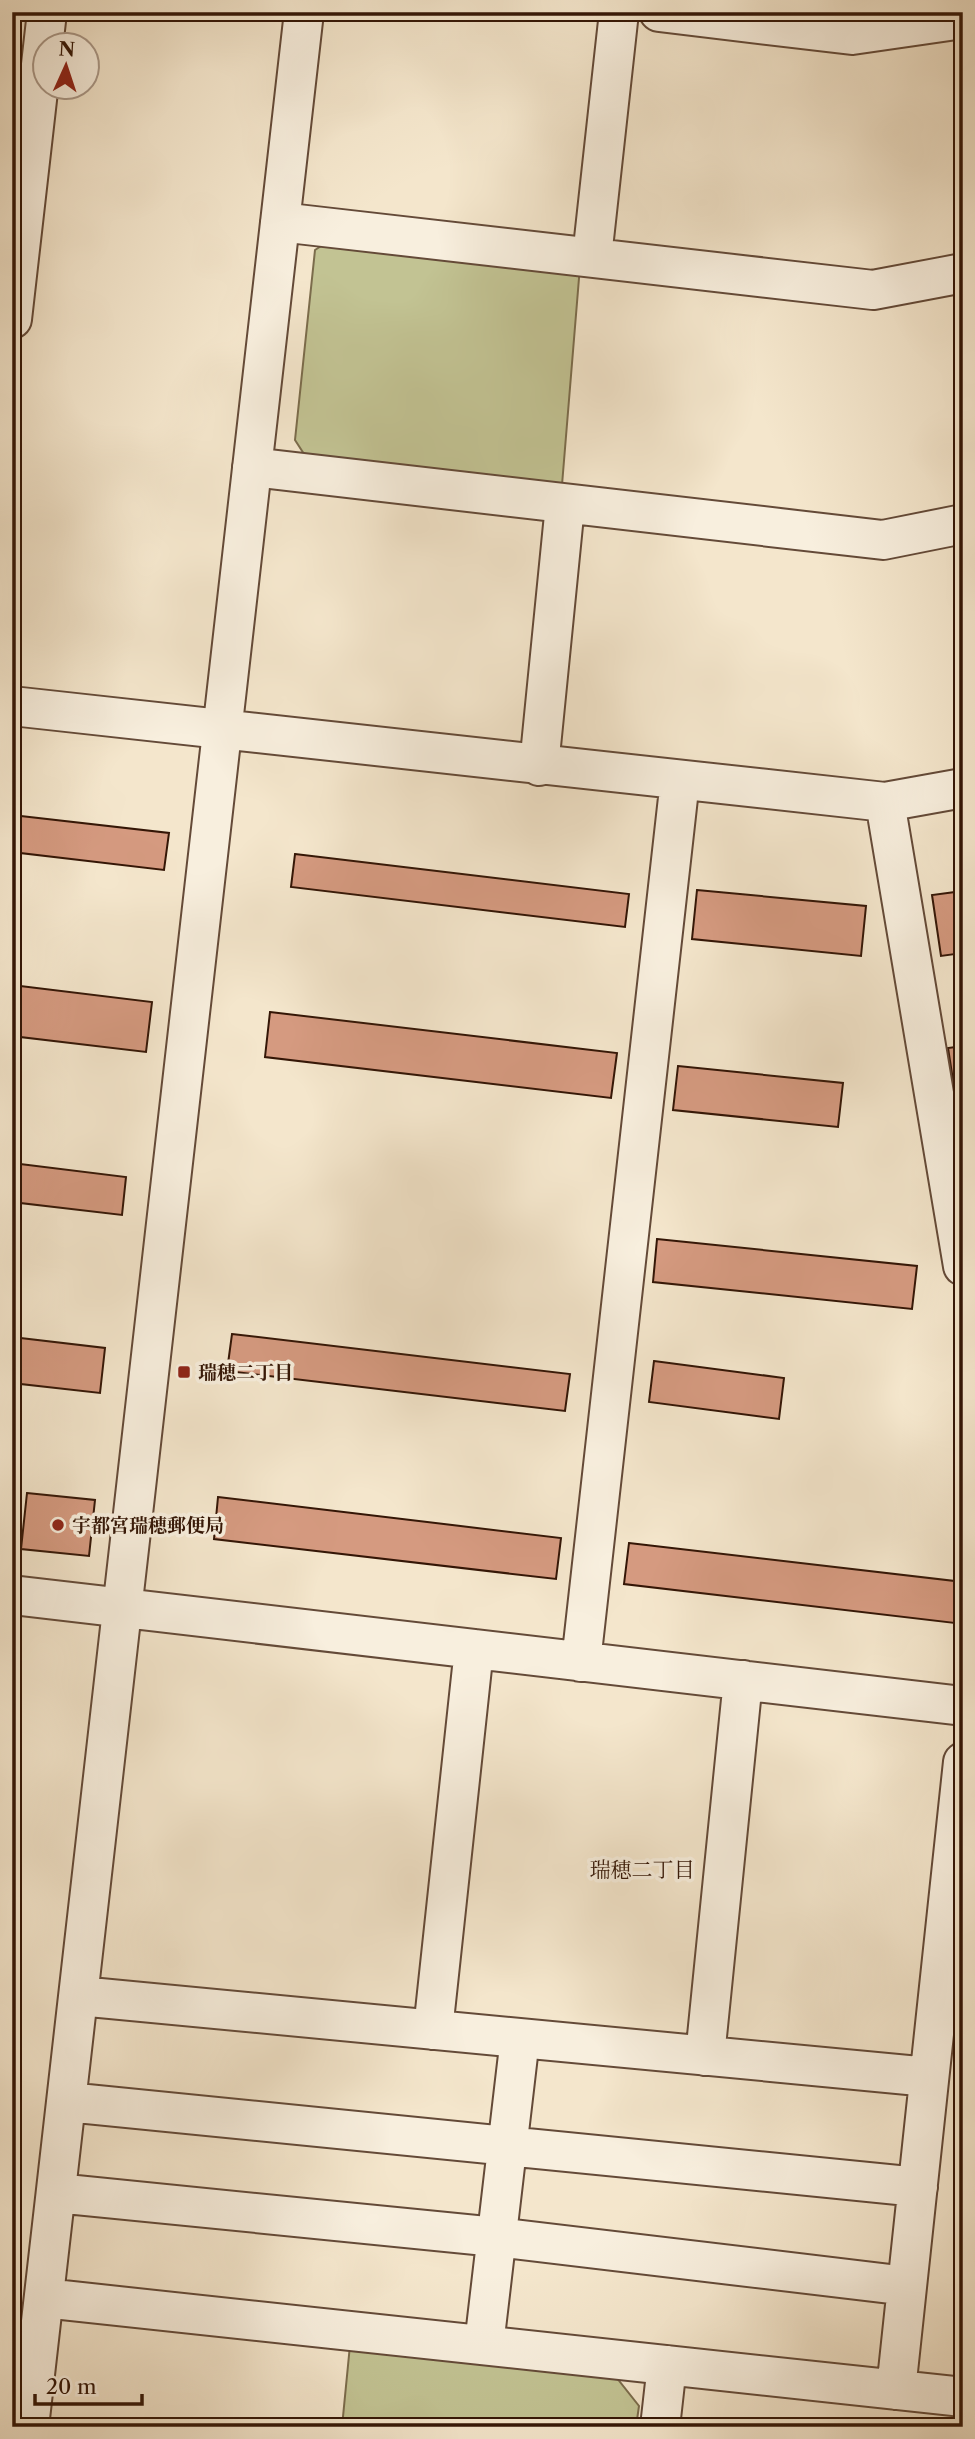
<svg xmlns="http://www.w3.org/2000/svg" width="975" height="2439" viewBox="0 0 975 2439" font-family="'Libre Caslon Text','Noto Serif JP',serif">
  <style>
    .green { fill: #c2c393; stroke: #7b6c4c; stroke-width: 2 }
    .building { fill: #d59a80; stroke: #341606; stroke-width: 2 }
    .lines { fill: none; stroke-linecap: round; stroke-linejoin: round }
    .minor-casing { stroke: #644a38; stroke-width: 42 }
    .minor { stroke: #f8efde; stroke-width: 38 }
    .poi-dot { fill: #8f2418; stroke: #f8efde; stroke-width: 2.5 }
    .labels { text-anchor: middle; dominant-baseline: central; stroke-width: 7; stroke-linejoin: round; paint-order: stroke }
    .poi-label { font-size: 19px; font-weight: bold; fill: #341606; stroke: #f8efde; text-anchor: start }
    .neighbourhood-label { font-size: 21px; fill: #341606; stroke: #f8efde }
  </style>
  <rect width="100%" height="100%" fill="#f4e6cc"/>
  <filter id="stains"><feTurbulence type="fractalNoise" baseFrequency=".00286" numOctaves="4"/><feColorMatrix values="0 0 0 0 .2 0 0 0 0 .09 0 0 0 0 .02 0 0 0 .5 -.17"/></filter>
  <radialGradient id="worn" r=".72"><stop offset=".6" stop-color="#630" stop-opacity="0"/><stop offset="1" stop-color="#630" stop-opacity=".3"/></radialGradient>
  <path class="green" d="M332,239L580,266L562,485L306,457L295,440L315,250Z
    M350,2345L616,2377L639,2406L636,2427H342Z"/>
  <path class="building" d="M12,815L169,833L164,870L12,852Z
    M295,854L629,894L625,927L291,887Z
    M697,890L866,906L861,956L692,939Z
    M963,891V953L941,956L932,895Z
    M12,985L152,1002L146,1052L12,1036Z
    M270,1012L617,1053L611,1098L265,1057Z
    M963,1046V1118L959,1119L948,1048Z
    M678,1066L843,1083L838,1127L673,1110Z
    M12,1163L126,1177L122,1215L12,1202Z
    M657,1239L917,1266L912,1309L653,1282Z
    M232,1334L570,1374L565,1411L227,1371Z
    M12,1337L105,1348L100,1393L12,1383Z
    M654,1361L784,1378L779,1419L649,1402Z
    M27,1493L95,1500L89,1556L21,1549Z
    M218,1497L561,1538L556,1579L214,1539Z
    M629,1543L963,1582V1624L624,1584Z"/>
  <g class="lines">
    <g class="minor-casing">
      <path id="minor" d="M659,12L852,35L963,19
        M280,222L873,290L963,273
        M592,257L619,12
        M12,319L47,12
        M252,467L883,540L963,524
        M12,706L885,802L963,788
        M539,766L565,505
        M885,802L963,1266
        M12,1595L963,1706
        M581,1662L680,780
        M79,1996L929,2077
        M433,2030L474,1649
        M705,2056L743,1680
        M67,2102L918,2187
        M56,2193L496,2237L907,2286
        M44,2298L963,2397
        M484,2345L520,2038
        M896,2390L963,1762
        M29,2427L304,12
        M660,2427L667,2365"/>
    </g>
    <use href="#minor" class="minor"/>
  </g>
  <g class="poi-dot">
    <rect x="177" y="1365" width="14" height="14" rx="3.5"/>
    <circle cx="58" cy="1525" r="7"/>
  </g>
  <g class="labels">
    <g class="poi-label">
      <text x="198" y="1372">瑞穂二丁目</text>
      <text x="72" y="1525">宇都宮瑞穂郵便局</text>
    </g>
    <g class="neighbourhood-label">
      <text x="642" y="1869">瑞穂二丁目</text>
    </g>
  </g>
  <rect width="975" height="2439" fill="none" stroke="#f4e6cc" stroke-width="42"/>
  <rect x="14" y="14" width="947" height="2411" fill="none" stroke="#341606" stroke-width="3.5"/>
  <rect x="21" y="21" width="933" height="2397" fill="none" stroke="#341606" stroke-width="2"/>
  <g transform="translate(66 66) rotate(3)"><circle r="33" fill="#f8efde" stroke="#aa9888" stroke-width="2"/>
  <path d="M0-5L12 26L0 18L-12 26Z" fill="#8f2418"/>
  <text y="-10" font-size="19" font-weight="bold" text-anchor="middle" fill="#341606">N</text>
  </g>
  <path d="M35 2394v10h107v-10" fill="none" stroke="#341606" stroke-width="3.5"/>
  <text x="46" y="2394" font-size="21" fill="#341606" stroke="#f8efde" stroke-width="5" paint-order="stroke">20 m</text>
  <rect width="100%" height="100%" filter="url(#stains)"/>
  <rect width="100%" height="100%" fill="url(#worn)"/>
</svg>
